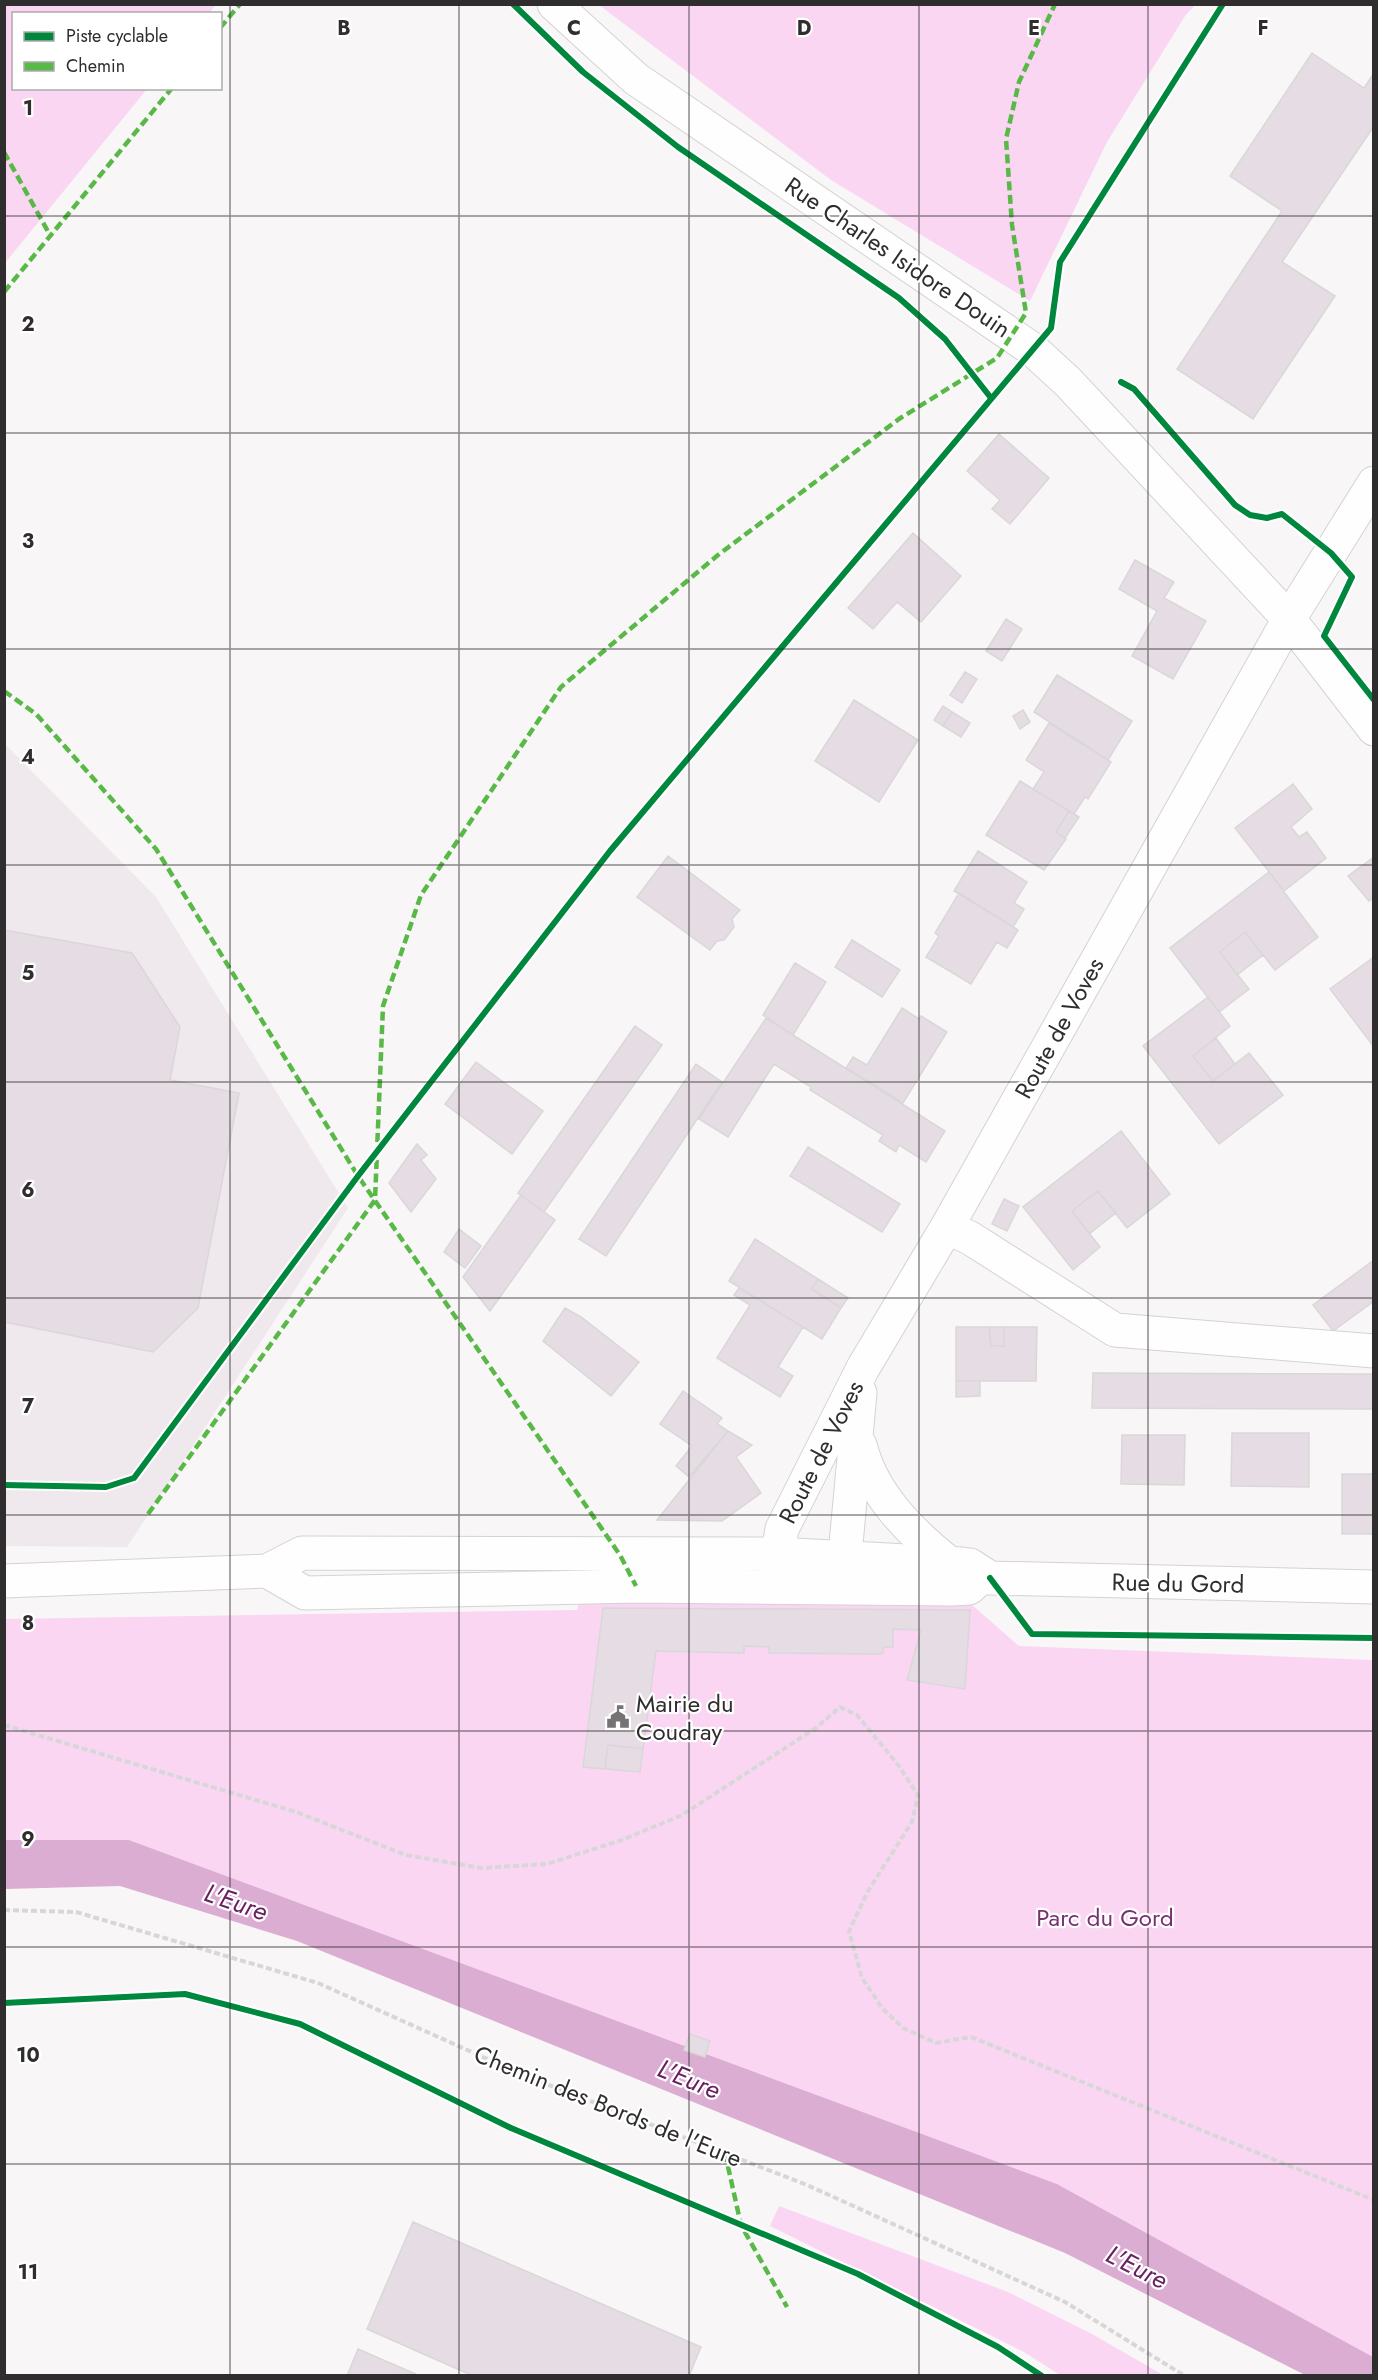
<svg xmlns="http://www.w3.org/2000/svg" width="1378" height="2380" viewBox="0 0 1378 2380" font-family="Jost,sans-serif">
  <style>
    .built { fill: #efe8ed }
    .green { fill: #fad6f3 }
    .water { fill: #dbadd2 }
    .building { fill: #e5dde3; stroke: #d9d7d8; stroke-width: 1.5 }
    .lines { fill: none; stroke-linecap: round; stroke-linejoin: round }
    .minor-casing { stroke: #d4d3d4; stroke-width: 35 }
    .major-casing { stroke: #d4d3d4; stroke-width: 35 }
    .path { stroke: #d8d7d8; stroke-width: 4; stroke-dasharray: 6 3; stroke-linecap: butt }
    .minor { stroke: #fefefe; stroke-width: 33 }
    .major { stroke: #fefefe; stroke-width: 33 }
    .quiet { stroke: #58b947; stroke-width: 4.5; stroke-dasharray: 9 4.5; stroke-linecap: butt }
    .cycleway-casing { stroke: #fff; stroke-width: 10 }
    .cycleway { stroke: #00873e; stroke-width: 6 }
    .grid { fill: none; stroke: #2f2d2e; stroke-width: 1.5; stroke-opacity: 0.55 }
    .labels { text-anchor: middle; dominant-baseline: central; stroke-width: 4.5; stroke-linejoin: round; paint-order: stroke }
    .street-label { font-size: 24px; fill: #2f2d2e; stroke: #fff }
    .poi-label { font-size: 24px; fill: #2f2d2e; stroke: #fff; text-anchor: start }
    .park-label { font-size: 24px; fill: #7a2f70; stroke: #fff }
    .water-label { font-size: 26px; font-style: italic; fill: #691f60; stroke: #fff }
    .grid-label { font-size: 20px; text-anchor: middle; font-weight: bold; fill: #2f2d2e; stroke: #fff; stroke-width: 4.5; stroke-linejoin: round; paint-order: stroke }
  </style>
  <rect width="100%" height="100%" fill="#f8f6f7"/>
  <path class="built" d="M4,743L156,897L348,1208L127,1547L5,1546Z"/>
  <path class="green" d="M5,4L216,5L208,14H14V88L147,89L5,263Z
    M599,5H1195L1185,16L1107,142L1030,301L831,180Z
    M586,1577L963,1597L1019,1646L1373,1660V2357L1057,2184L129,1840H5L4,1619L577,1610Z
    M779,2206L1008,2292L1092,2334L1163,2375H1060L1024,2352L770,2226Z"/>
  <path class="water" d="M4,1840H129L1057,2184L1373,2357V2375H1305L1065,2253L297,1941L120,1886L5,1889Z"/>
  <path class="building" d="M1312,53L1364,88L1374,73V126L1282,262L1335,296L1253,419L1177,369L1282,211L1230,176Z
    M999,434L1049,478L1010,524L992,509L1000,500L967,471Z
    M913,533L961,576L921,622L897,602L873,629L848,608Z
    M1135,560L1174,582L1164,598L1206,621L1173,679L1132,656L1157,611L1119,589Z
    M1006,619L1022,629L1002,661L986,651Z
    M965,672L977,679L962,703L950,695Z
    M1057,675L1132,721L1108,760L1034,712Z
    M854,700L918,740L879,802L815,761Z
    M943,706L952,712L943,726L934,720Z
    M1023,710L1030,722L1020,729L1013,716Z
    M952,712L970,723L961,737L943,726Z
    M1049,723L1111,762L1088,799L1085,797L1074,814L1033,789L1044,772L1026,760Z
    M1020,781L1069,811L1056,832L1066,839L1044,870L986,835Z
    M1293,784L1312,809L1291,827L1299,837L1307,832L1326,858L1284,891L1235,828Z
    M1069,811L1079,817L1065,838L1056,832Z
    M978,851L1027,882L1014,903L1024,909L1013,927L954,891Z
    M668,856L740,910L732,919L734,927L724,940L717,941L710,950L637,897Z
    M1374,857V898L1369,901L1348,876Z
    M1269,872L1318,937L1275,970L1245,932L1220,952L1249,989L1219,1012L1170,948Z
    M959,893L1018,930L1007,948L997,942L971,984L926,957L939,936L935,933Z
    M4,930L132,953L180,1027L170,1080L239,1093L198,1308L153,1352L4,1322Z
    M1245,932L1263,955L1237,975L1220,952Z
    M852,940L900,970L882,997L835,967Z
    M1374,957V1047L1330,989Z
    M795,963L826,982L793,1035L763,1015Z
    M1208,997L1230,1026L1193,1056L1213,1081L1249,1053L1283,1095L1219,1144L1143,1046Z
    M902,1008L919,1019L921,1016L947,1032L903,1103L846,1068L853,1057L867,1065Z
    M766,1018L945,1131L926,1162L899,1145L896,1152L879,1141L883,1135L810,1090L811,1087L774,1064L728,1137L699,1119Z
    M635,1026L662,1045L544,1212L518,1193Z
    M1216,1038L1235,1064L1213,1081L1193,1056Z
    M476,1062L543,1111L512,1154L445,1104Z
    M696,1064L722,1082L606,1256L579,1239Z
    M1121,1131L1170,1194L1127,1228L1098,1191L1072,1211L1100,1247L1073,1270L1023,1207Z
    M417,1144L427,1155L421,1160L436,1179L411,1212L389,1183Z
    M808,1147L900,1204L882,1232L790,1176Z
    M1098,1191L1116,1213L1089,1234L1072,1211Z
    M521,1195L555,1220L490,1311L463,1277Z
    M1004,1199L1019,1206L1007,1231L992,1224Z
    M459,1229L481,1246L465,1268L444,1252Z
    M755,1239L818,1279L812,1289L841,1308L822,1339L729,1281Z
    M1374,1260V1301L1333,1331L1313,1305Z
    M818,1279L848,1298L841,1308L812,1289Z
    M739,1288L803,1327L778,1367L793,1376L780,1397L717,1358L750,1305L734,1295Z
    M565,1308L581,1317L639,1362L611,1396L543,1341Z
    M956,1327H989L991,1346H1004V1327H1037L1036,1381H956Z
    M989,1327H1004V1346H991Z
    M1093,1373L1374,1374V1409L1092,1408Z
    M956,1381H980V1396L956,1397Z
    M683,1391L722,1418L717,1424L728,1431L689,1477L676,1466L692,1446L660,1424Z
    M728,1431L752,1445L736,1457L761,1493L722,1521L657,1520Z
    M1232,1433H1309V1487L1231,1486Z
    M1122,1435H1185L1184,1485L1121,1484Z
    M1342,1474H1374V1534H1342Z
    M603,1608L970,1610L965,1689L907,1680L921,1630L893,1629V1647H884L882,1654L769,1653V1647L744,1646V1653L656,1651L643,1749L608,1745L605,1769L583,1767Z
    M608,1745L643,1749L640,1772L605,1769Z
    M690,2034L710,2041L705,2057L684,2050Z
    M413,2222L701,2347L689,2376H473L367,2329Z
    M358,2349L420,2376H347Z"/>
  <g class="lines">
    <g class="minor-casing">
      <path id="minor" d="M554,4L636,79L1032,349L1068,382L1289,619L1374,729
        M947,1227L970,1238L1115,1330L1374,1351
        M860,1445C872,1494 910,1532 949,1563L951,1579
        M773,1581L782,1529L863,1368L947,1227L1289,619L1374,483
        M842,1587L860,1393"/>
    </g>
    <g class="major-casing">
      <path id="major" d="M267,1571L305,1593L636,1586L952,1589L969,1588L983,1576
        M4,1581L267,1571L302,1553L776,1554L962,1564L970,1565L990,1578L1374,1587"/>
    </g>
    <path class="path" d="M4,1725L296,1812L406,1855L481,1868L547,1864L622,1840L682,1815L816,1728L840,1707L857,1715L899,1766L918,1795L912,1822L868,1891L849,1931L862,1978L882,2008L903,2028L936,2043L971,2037L1374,2200
      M4,1910L76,1912L318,1983L523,2075L807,2185L1065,2302L1185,2376"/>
    <use href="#minor" class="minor"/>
    <use href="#major" class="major"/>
    <path class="quiet" d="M220,28L240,4
      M4,152L51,237
      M4,292L172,88
      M4,691L36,714L156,849L358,1176L620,1555L636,1586
      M148,1514L375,1200L383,1006L421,895L561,687L718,555L899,419L997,358L1026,313L1012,225L1006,139L1019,82L1055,4
      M725,2153L741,2225L787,2307"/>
    <g class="cycleway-casing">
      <path id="cycleway" d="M513,4L583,72L678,147L899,298L945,339L991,398
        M1121,382L1134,389L1235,505L1250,515L1267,518L1282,514L1331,553L1352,577L1324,636L1374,700
        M4,1485L106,1487L134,1478L358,1176L610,851L1051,328L1060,262L1223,4
        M990,1578L1032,1634L1374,1638
        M4,2003L185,1994L300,2024L511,2128L858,2274L998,2347L1042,2376"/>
    </g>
    <use href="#cycleway" class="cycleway"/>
  </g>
  <path class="grid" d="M230,4V2376M459,4V2376M689,4V2376M919,4V2376M1148,4V2376M4,216H1374M4,433H1374M4,649H1374M4,865H1374M4,1082H1374M4,1298H1374M4,1515H1374M4,1731H1374M4,1947H1374M4,2164H1374"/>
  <defs>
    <g id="civic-bare" transform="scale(1.8)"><path d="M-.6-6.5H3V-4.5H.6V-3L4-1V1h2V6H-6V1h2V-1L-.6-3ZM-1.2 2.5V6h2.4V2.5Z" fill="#757374" stroke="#fff" stroke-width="2.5" paint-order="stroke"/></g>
  </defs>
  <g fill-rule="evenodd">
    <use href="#civic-bare" x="618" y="1717"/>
  </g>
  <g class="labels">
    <g class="street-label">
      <text transform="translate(898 257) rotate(34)">Rue Charles Isidore Douin</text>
      <text transform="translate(1059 1028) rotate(-61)">Route de Voves</text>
      <text transform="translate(821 1452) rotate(-63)">Route de Voves</text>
      <text transform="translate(1178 1583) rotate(1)">Rue du Gord</text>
      <text transform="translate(608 2106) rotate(22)">Chemin des Bords de l'Eure</text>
    </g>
    <g class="poi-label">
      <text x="636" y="1703">Mairie du<tspan x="636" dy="28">Coudray</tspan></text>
    </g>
    <g class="park-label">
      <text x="1105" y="1917">Parc du Gord</text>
    </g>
    <g class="water-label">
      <text transform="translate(236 1902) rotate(19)">L'Eure</text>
      <text transform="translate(689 2079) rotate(22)">L'Eure</text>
      <text transform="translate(1137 2267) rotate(27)">L'Eure</text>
    </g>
  </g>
  <g class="grid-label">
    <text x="344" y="35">B</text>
    <text x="574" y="35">C</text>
    <text x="804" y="35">D</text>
    <text x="1034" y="35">E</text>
    <text x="1263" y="35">F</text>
    <text x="28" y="115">1</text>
    <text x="28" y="331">2</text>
    <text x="28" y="548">3</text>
    <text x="28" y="764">4</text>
    <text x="28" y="980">5</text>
    <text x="28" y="1197">6</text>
    <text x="28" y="1413">7</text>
    <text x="28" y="1630">8</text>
    <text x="28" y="1846">9</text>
    <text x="28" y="2062">10</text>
    <text x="28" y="2279">11</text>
  </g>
  <rect width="1378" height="2380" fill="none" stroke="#2f2d2e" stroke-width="12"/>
  <rect x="12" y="12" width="210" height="78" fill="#ffffff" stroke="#acabab" stroke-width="1.5"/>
  <rect x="24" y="32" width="30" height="9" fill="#00873e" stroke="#acabab" stroke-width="1.5"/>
  <text x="66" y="42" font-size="18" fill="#2f2d2e">Piste cyclable</text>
  <rect x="24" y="62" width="30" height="9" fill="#58b947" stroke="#acabab" stroke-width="1.5"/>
  <text x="66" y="72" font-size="18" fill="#2f2d2e">Chemin</text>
</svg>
